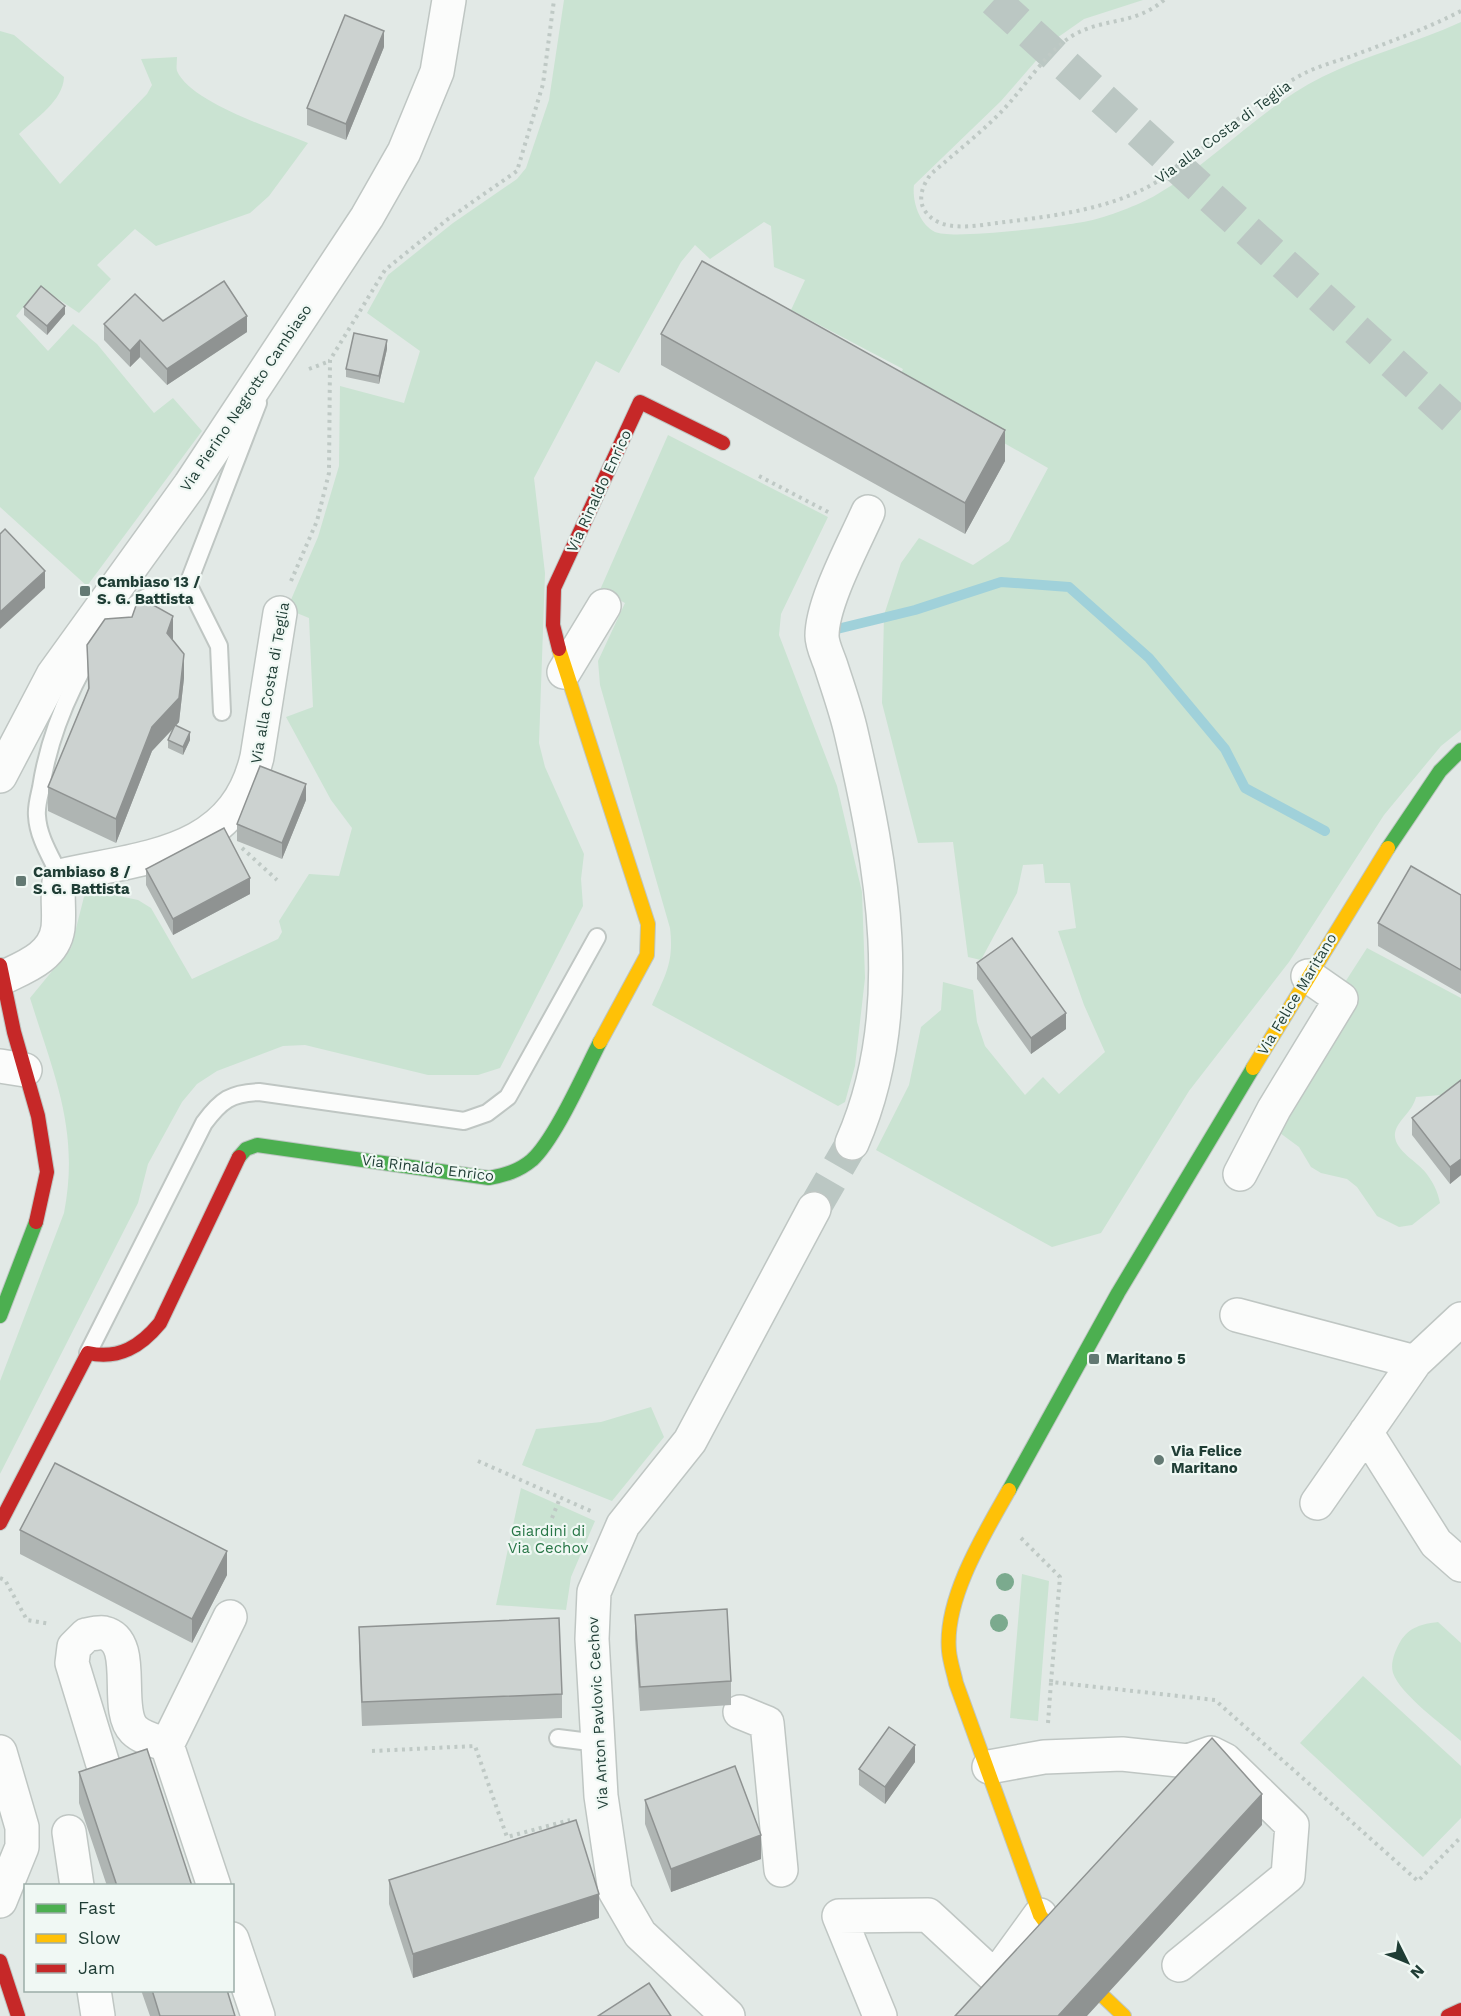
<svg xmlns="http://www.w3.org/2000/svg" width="1461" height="2016" viewBox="0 0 1461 2016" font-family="'Work Sans',sans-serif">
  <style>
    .green { fill: #cae3d2 }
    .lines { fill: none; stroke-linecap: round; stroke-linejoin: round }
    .stream { stroke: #a0d1da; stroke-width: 10 }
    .street-tunnel { stroke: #bbc7c3; stroke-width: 33; stroke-dasharray: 33 16; stroke-linecap: butt }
    .highway-tunnel { stroke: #bbc7c3; stroke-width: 33; stroke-dasharray: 33 16; stroke-linecap: butt }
    .lane-casing { stroke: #bfc6c3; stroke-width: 20 }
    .street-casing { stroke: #bfc6c3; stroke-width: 36 }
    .fast-casing { stroke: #bec6c3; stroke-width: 16 }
    .slow-casing { stroke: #bec6c3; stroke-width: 16 }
    .jam-casing { stroke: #bec6c3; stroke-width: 16 }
    .path { stroke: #bfc9c5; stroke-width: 4; stroke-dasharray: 3 4.5; stroke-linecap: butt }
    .lane { stroke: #fbfcfb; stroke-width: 16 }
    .street { stroke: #fbfcfb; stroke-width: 33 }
    .fast { stroke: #4caf50; stroke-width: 14 }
    .slow { stroke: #ffc107; stroke-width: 14 }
    .jam { stroke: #c62828; stroke-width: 14 }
    .tree { fill: #7baa8e }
    .wall { fill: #afb5b3 }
    .shaded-wall { fill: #8f9392 }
    .building { fill: #ccd2d0; stroke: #8f9392; stroke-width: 1.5 }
    .poi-dot { fill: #637973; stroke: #f0f8f4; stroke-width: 2 }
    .labels { text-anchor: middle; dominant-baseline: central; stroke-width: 4.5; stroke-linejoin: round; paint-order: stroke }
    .street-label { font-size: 15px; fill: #1f3d35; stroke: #f0f8f4 }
    .poi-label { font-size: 15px; font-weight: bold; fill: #1f3d35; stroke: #f0f8f4; text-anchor: start }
    .park-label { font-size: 15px; fill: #277646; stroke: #f0f8f4 }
  </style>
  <rect width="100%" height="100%" fill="#e2e9e6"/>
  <path class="green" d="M564,0H1143L1084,19L1054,40L1001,101L914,185C912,201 919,224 935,232C952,240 1065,226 1088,221C1107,217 1139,205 1156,195C1215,161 1260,108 1322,77C1366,55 1416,43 1461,22V730L1441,746L1384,815L1289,962L1189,1091L1101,1233L1052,1247L876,1150L909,1085L921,1027L941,1010L943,982L973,990L977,1022L985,1046L1025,1095L1043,1077L1059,1094L1105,1052L1084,1005L1058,931L1076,928L1070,883H1045L1043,864L1023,865L1017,893L981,960L968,957L953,842L918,843L882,703L884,615L901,563L919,538L973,565L1009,541L1048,468L897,382L903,369L791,310L805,280L774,267L771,226L764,222L710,259L695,245L681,262L619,373L596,361L534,478L545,573L539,743L545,767L584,854L581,879L583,906L500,1068L478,1075H428L305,1045L283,1046L217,1071L197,1084L182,1102L148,1164L138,1203L0,1474V1381L64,1213C80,1131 54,1075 30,998L71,948L86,889L138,900L151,908L192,979L278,939L282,932L279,921L309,874L339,876L352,828L331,800L286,717L313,707L309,618L287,609L318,537L339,466L340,386L404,403L420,351L367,313L388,275L453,223L517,179L526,168L549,100Z
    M0,31L14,35L64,77C63,101 36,118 19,134L60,184L147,94L152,85L141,59L177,57C177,62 176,67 177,71C191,103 277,130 308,143L269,196L250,213L156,246L135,229L97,265L111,279L79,313L40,287L16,316L48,351L73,324L97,344L154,413L173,398L202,431L87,586L0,507Z
    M668,435L828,517L781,614L779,635L837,786L862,892L865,978L855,1066L845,1102L838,1106L652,1005C666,974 674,962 670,928L600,685L598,661L625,603L600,590Z
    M1367,948L1461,998V1088L1441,1095L1416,1097C1412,1113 1398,1119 1395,1133C1393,1150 1417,1161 1426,1173C1433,1182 1438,1192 1440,1203L1412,1225L1399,1227L1377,1216L1357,1187L1347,1179L1321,1173L1311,1167L1299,1147L1280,1133L1340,990Z
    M651,1407L664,1437L612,1501L522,1465L536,1429L601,1422Z
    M521,1488L595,1521L571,1577L566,1610L496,1605Z
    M1022,1574L1049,1581L1038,1721L1010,1718Z
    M1438,1622L1461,1643V1741C1443,1725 1400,1694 1393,1673C1390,1663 1395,1651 1400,1642C1409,1627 1422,1624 1438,1622Z
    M1363,1676L1461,1766V1818L1423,1857L1300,1743Z"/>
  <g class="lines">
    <path class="stream" d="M833,630L915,610L1001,582L1069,587L1149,658L1225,749L1245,788L1325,831"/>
    <path class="street-tunnel" d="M814,1209L852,1143"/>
    <path class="highway-tunnel" d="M994,0L1461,425"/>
    <g class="lane-casing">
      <path id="lane" d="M188,584L258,403
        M188,584L219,646L222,712
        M60,876C51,857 38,837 37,816C36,807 39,797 41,788C50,728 87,636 140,601C153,592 172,589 188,584
        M88,1353L204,1123C221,1100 231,1093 259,1092L464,1121L487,1113L508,1097L597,937
        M558,1738L598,1743"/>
    </g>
    <g class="street-casing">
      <path id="street" d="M564,672L604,606
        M0,776L53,675L190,485L367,217L404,152L437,72L449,0
        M0,979C22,968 54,958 58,928C60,910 56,894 60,876C141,857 234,857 257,757L280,613
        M0,1066L25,1070
        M852,1143C910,1011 882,866 851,732C846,710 838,688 831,666C828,657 822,645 822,636C822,602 854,544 868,512
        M1240,1174L1274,1109L1341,999L1308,976
        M1237,1315L1415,1362
        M1366,1432L1436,1543L1461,1565
        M1317,1503L1415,1362L1461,1319
        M740,1712L767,1723L781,1870
        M0,1752L22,1827V1847L0,1901
        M989,1767L1044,1757L1122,1754L1188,1761L1211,1753L1225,1760L1292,1825L1288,1876L1179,1965
        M108,1781L72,1663L74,1647L86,1635C91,1634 99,1632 104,1633C139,1641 113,1709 134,1730C142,1738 156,1741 167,1745
        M69,1832L77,1886
        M214,1886L167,1745L230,1617
        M232,1939L258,2016
        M94,1990L98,2016
        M728,2016L640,1934L615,1891L601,1796L592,1639L594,1592L623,1525L690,1441L814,1209
        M880,2016L839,1916L928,1915L995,1977L1040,1915"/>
    </g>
    <g class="fast-casing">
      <path id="fast" d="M1388,848L1440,771L1461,750
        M239,1157L246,1149L257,1145L489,1178C505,1175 519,1171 532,1160C555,1139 584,1073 600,1042
        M0,1316L36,1222
        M1009,1490L1118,1293L1253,1068"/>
    </g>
    <g class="slow-casing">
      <path id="slow" d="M559,649L648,924L647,955L600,1042
        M1253,1068L1388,848
        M1009,1490C984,1534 944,1599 949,1651C950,1662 954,1673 956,1683L1040,1915L1056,1937
        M1104,1997L1124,2016"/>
    </g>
    <g class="jam-casing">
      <path id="jam" d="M559,649L553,625L554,588L640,402L723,443
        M0,965L14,1032L38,1116L47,1172L36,1222
        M0,1523L88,1353C119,1360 141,1346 160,1323L239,1157
        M0,1961L18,2016
        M1448,2016L1461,2010"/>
    </g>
    <path class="path" d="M1164,0C1134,26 1103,17 1072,36C1045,53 1025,87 1003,110C981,133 955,153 931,174C923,184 917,199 925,211C940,233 975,226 997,223C1054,216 1118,209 1166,176C1213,144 1254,99 1305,73C1319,66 1337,61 1352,56C1389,42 1426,29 1461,11
      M309,369L330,361
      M759,476L830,513
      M291,581L317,521L329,473L330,360L385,270L448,219L517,171L543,84L554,0
      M242,848L277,880
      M478,1461L593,1512
      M552,1518L560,1498
      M1021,1538L1060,1577L1051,1682L1215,1700L1418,1881L1461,1837
      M0,1578L5,1580L27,1620L50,1624
      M1048,1723L1051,1682
      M372,1751L475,1746L507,1837L570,1820"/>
    <use href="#lane" class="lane"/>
    <use href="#street" class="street"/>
    <use href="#fast" class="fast"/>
    <use href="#slow" class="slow"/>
    <use href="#jam" class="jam"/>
  </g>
  <g class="tree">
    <circle cx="1005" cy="1582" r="9"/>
    <circle cx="999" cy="1623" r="9"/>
  </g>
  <path class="wall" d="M384,47L346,140L307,125V108Z
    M24,307L65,314L47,335L24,315Z
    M163,321L247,332L167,385L140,357L130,367L104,340V324Z
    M661,334L1005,461L965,534L661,365Z
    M387,349L379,384L346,377V369Z
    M173,640L184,678L179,722L176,726L190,740L183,755L168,748V740L173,729L152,751L116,843L48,811V787L88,690L87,645Z
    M306,800L282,859L237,841V824Z
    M146,869L250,894L173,935L146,885Z
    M1461,895V994L1378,946V923Z
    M977,963L1066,1029L1031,1054L977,979Z
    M1461,1080V1175L1450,1184L1412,1135V1118Z
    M20,1530L227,1575L192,1643L20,1554Z
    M635,1615L731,1681V1705L640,1711L635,1639Z
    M359,1627L562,1694V1718L362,1726L359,1651Z
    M915,1762L885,1804L859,1785V1769Z
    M79,1772L192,1886H107L79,1803Z
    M645,1800L761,1859L671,1892L645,1824Z
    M389,1880L599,1918L413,1978L389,1904Z
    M141,1990H227L235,2016H150Z"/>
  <path class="shaded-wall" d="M384,31V47L346,140V124Z
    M65,306V314L47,335V326Z
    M247,316V332L167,385V369Z
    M140,340V357L130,367V351Z
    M387,340V349L379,384V376Z
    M1005,430V461L965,534V503Z
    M45,571V588L0,629V612Z
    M173,616V640L167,633Z
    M184,654V678L179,722L152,751L116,843V819L152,727Z
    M190,732V740L183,755V747Z
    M306,784V800L282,859V843Z
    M250,878V894L173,935V919Z
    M1066,1013V1029L1031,1054V1038Z
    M1461,1159V1175L1450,1184V1167Z
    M227,1551V1575L192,1643V1619Z
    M915,1745V1762L885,1804V1787Z
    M1262,1794V1825L1087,2016H1058Z
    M761,1835V1859L671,1892V1869Z
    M599,1894V1918L413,1978V1954Z"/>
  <path class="building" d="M345,15L384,31L346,124L307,108Z
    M702,261L1005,430L965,503L661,334Z
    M224,281L247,316L167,369L140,340L130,351L104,324L135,294L163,321Z
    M41,286L65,306L47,326L24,307Z
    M354,333L387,340L379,376L346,369Z
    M5,529L45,571L0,612V534Z
    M139,597L173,616L167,633L184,654L179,698L152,727L116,819L48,787L89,688L87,645L105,619L132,617Z
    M175,725L190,732L183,747L168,740Z
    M260,766L306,784L282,843L237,824Z
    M224,828L250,878L173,919L146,869Z
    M1411,866L1461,895V970L1378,923Z
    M1012,938L1066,1013L1031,1038L977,963Z
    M1461,1080V1159L1450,1167L1412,1118Z
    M55,1463L227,1551L192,1619L20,1530Z
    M727,1609L731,1681L640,1687L635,1615Z
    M559,1618L562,1694L362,1702L359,1627Z
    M889,1727L915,1745L885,1787L859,1769Z
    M1212,1738L1262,1794L1058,2016H955Z
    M147,1749L192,1886H117L79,1772Z
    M735,1766L761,1835L671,1869L645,1800Z
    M576,1820L599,1894L413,1954L389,1880Z
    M649,1983L671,2016H598Z
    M152,1990H227L235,2016H160Z"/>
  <g class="poi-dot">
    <rect x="79" y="585" width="12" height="12" rx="3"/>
    <rect x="15" y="875" width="12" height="12" rx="3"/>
    <rect x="1088" y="1353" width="12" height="12" rx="3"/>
    <circle cx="1159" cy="1460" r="6"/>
  </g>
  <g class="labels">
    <g class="street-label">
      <text transform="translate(1223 132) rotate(-36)">Via alla Costa di Teglia</text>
      <text transform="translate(246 398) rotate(-56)">Via Pierino Negrotto Cambiaso</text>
      <text transform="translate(599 491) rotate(-65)">Via Rinaldo Enrico</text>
      <text transform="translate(270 683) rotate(-80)">Via alla Costa di Teglia</text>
      <text transform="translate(1297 994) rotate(-59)">Via Felice Maritano</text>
      <text transform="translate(428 1168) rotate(7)">Via Rinaldo Enrico</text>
      <text transform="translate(598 1713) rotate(-93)">Via Anton Pavlovic Cechov</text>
    </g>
    <g class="poi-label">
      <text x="97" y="582">Cambiaso 13 /<tspan x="97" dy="17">S. G. Battista</tspan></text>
      <text x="33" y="872">Cambiaso 8 /<tspan x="33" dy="17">S. G. Battista</tspan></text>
      <text x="1106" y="1359">Maritano 5</text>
      <text x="1171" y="1451">Via Felice<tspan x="1171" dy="17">Maritano</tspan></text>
    </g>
    <g class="park-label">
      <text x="548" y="1531">Giardini di<tspan x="548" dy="17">Via Cechov</tspan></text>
    </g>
  </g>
  <rect x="24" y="1884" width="210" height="108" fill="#f0f8f4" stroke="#9cada8" stroke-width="1.5"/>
  <rect x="36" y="1904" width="30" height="9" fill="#4caf50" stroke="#9cada8" stroke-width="1.5"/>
  <text x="78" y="1914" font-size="18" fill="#1f3d35">Fast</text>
  <rect x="36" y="1934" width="30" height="9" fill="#ffc107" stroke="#9cada8" stroke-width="1.5"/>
  <text x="78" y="1944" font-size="18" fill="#1f3d35">Slow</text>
  <rect x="36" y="1964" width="30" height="9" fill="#c62828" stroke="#9cada8" stroke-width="1.5"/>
  <text x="78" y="1974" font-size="18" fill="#1f3d35">Jam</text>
  <g transform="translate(1407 1962) rotate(133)" stroke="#f0f8f4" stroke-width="4.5" paint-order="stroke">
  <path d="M0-4.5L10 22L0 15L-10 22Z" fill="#1f3d35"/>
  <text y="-9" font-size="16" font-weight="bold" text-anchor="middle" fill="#1f3d35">N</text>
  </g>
</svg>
